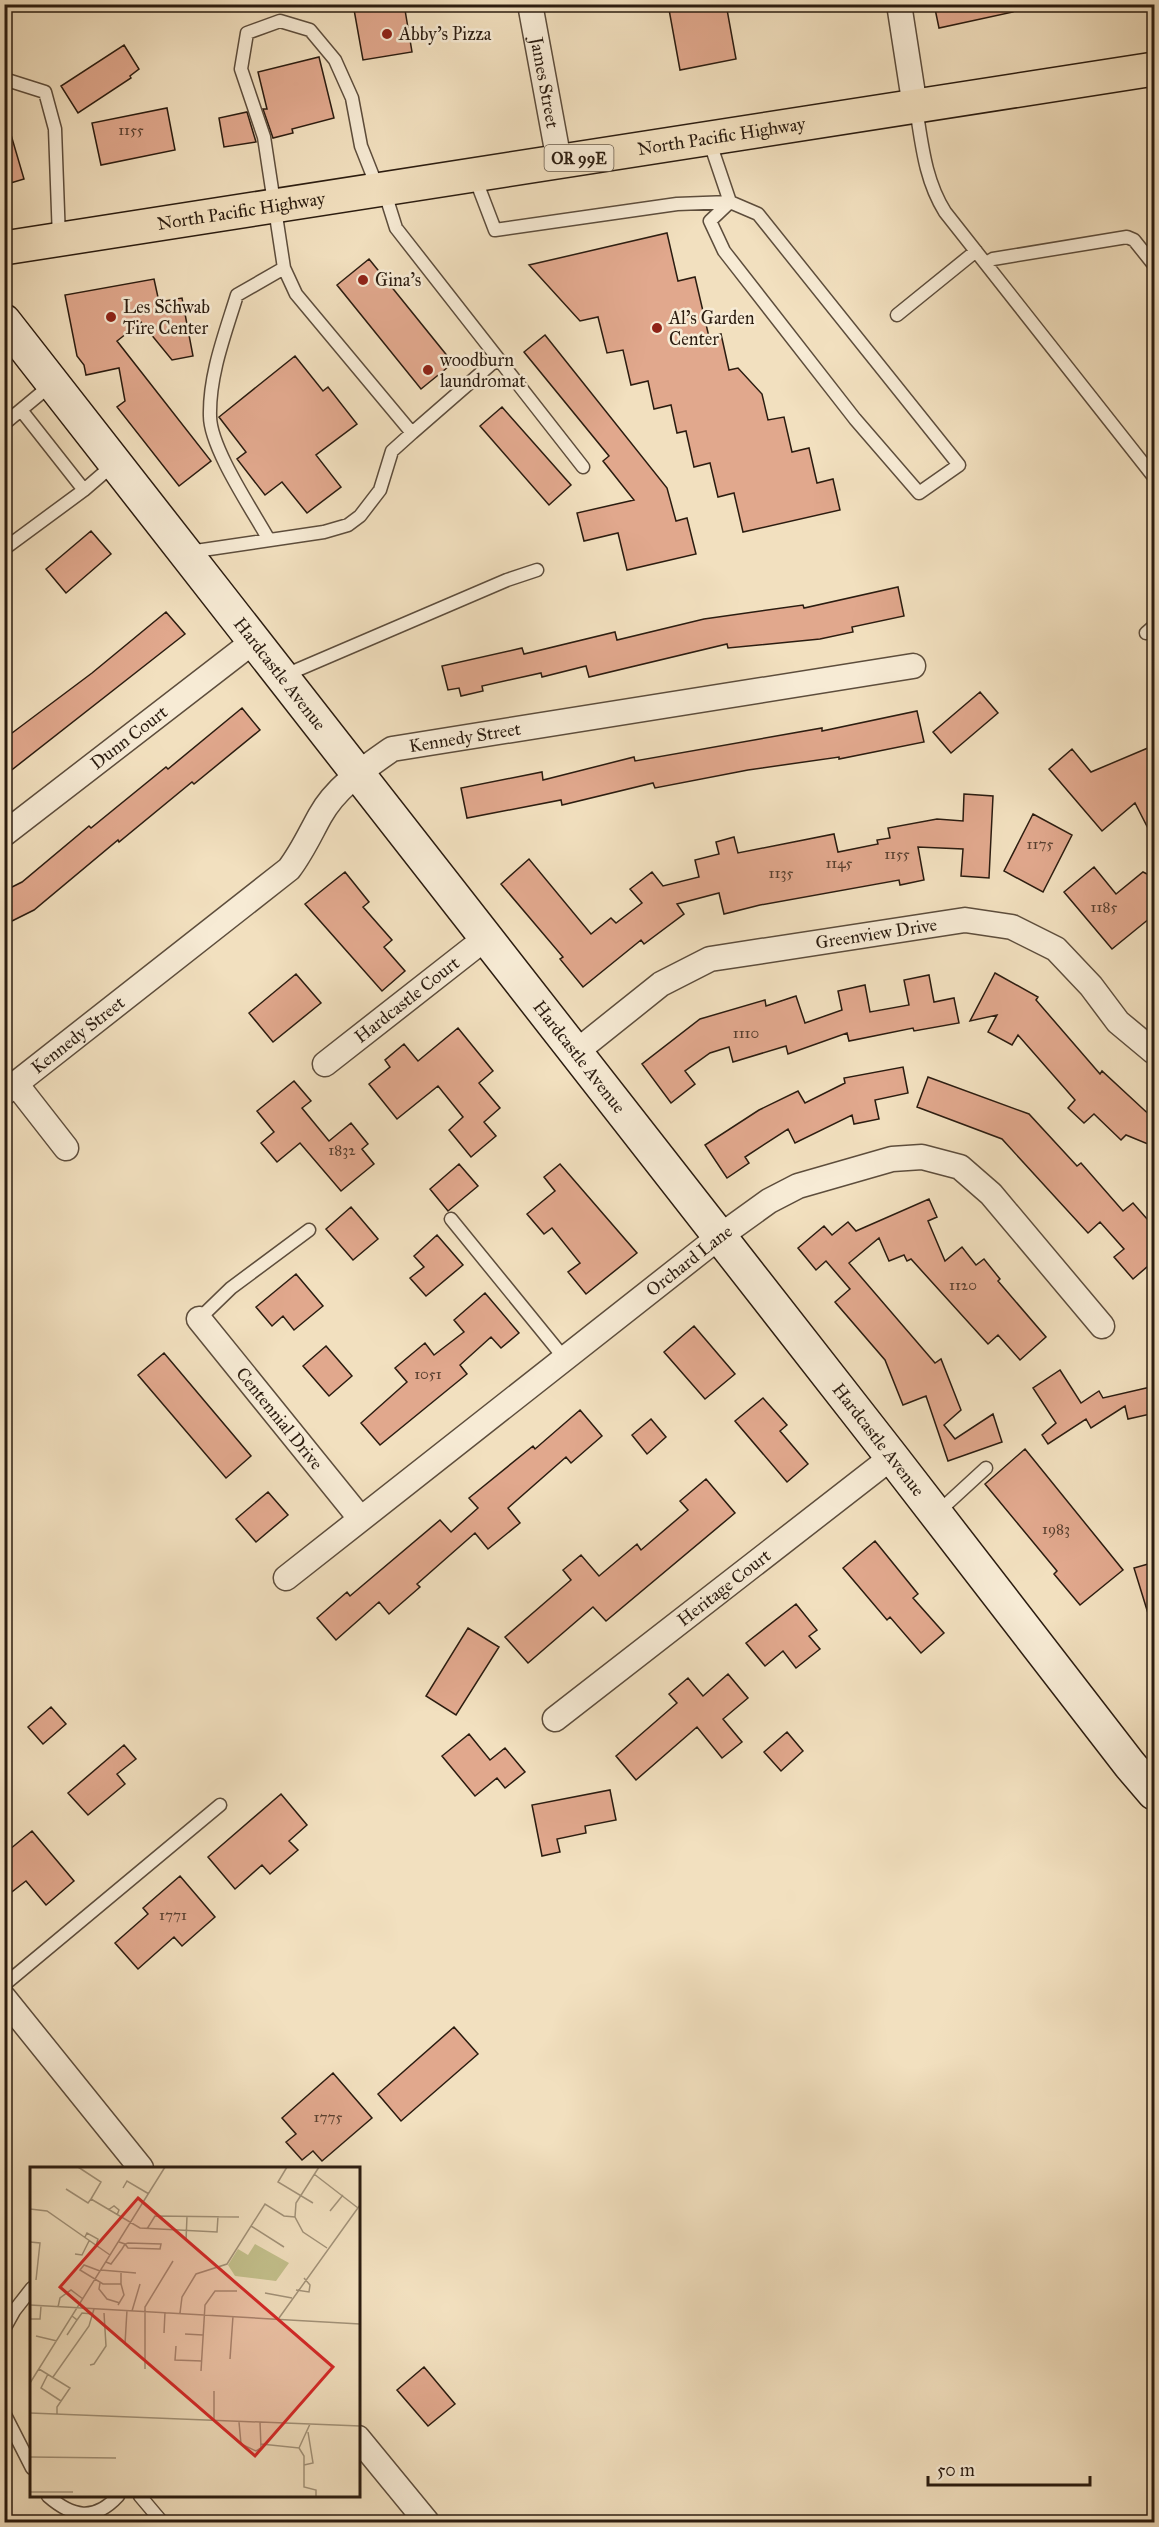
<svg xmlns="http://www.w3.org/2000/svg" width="1159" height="2527" viewBox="0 0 1159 2527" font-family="'IM FELL Great Primer',serif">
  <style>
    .building { fill: #e1a88d; stroke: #2b1c10; stroke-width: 1.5 }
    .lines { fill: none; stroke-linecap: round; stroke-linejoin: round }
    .lane-casing { stroke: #5d4d3c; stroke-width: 15 }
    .street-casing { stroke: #5d4d3c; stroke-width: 27 }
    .secondary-casing { stroke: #2b1c10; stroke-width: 36 }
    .primary-casing { stroke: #2b1c10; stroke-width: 36 }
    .lane { stroke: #f7ebd5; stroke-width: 12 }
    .street { stroke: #f7ebd5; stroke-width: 24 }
    .secondary { stroke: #f7ebd5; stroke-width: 33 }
    .primary { stroke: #f2e0bf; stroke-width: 33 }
    .poi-dot { fill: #8f2418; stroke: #f7ebd5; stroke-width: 2 }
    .labels { text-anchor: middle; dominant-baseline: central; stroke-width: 5; stroke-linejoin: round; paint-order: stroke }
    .number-label { font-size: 15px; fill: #583f2f }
    .shield { fill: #f7ebd5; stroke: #685a4b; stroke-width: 1.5 }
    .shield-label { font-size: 16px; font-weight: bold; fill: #2b1c10 }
    .poi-label { font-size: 18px; fill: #2b1c10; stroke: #f7ebd5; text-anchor: start }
    .street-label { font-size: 18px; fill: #2b1c10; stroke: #f7ebd5 }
    .inset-road { fill: none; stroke: #a29279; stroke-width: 1.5 }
    .view { fill: #d62828; fill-opacity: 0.15; stroke: #d62828; stroke-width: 3 }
    .inset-edge { fill: none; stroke: #2b1c10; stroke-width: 3 }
  </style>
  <rect width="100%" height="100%" fill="#f2e0bf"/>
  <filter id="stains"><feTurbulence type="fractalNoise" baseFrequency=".00333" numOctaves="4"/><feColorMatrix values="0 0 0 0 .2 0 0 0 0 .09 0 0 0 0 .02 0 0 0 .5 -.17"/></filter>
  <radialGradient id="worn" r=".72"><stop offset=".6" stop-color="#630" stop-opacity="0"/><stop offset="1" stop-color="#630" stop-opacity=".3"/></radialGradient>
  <path class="building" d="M353,4H404L412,52L363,60Z
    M668,4H726L736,59L680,70Z
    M934,4H1012L1013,12L939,28Z
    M124,45L139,69L130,76L131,78L78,113L61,86Z
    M319,57L334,118L292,129L293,133L273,138L263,109H267L258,72Z
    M167,108L175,150L101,165L92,123Z
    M247,112L256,142L224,147L219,118Z
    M4,128H9L24,179L4,185Z
    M667,233L678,281L695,277L709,337L721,334L729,370L738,368L762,394L768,420L784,417L792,452L809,448L817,483L833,479L840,510L743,532L734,493L718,497L710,463L694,467L686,431L677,433L671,405L654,409L648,381L631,385L623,350L607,353L598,317L580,321L529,265Z
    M369,259L453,363L421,389L337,285Z
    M154,279L159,302L182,298L193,356L172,360L141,322L117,341L211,461L179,486L117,407L125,401L119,368L86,375L84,365L77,356L65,295Z
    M545,335L667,488L676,521L687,518L696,554L627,570L618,533L584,541L577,513L634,500L603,461L609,456L524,352Z
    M295,356L323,391L328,387L357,424L316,455L341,487L307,513L282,482L265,495L237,459L246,452L219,417Z
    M502,407L571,485L549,505L480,426Z
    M91,531L111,554L66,593L46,569Z
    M898,587L904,616L852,627L853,632L820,639L728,648L727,644L589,677L586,666L542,677L541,673L482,686L483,691L461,696L459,688L448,690L442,666L522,648L524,654L615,632L617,640L704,619L803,605L804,608Z
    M166,612L185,634L4,776V739L92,673Z
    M980,692L998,713L951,753L933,732Z
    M242,708L260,730L194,784L192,782L119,842L118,840L34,910L4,925V891L22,882L89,826L91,828L166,767L168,769Z
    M917,711L924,742L839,759V757L748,770L655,788L653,783L562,805L561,800L467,818L461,788L542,772L543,780L634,757L635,761L822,728V731Z
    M1155,745V842L1135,803L1102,831L1049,769L1072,749L1091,772Z
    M964,794L993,796L989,878L961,876L963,849L918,847L924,880L900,885L899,880L760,905L724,914L719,893L677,904L684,914L644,944L641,940L583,987L560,959L563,957L501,884L529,859L591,934L611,918L616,923L642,903L630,889L652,872L663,886L699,877L695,860L719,854L716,842L734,837L738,853L834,834L838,852L878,844L877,840L890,838L888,828L937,819L963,821Z
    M1033,814L1072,835L1043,892L1004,871Z
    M1094,867L1116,894L1143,872L1155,878V914L1112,949L1064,892Z
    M345,872L369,902L363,907L392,940L384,947L405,971L382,991L305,904Z
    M995,973L1038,997L1036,1000L1100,1074L1102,1071L1155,1120V1147L1126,1135L1121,1140L1094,1114L1084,1123L1068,1108L1075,1100L1018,1035L1012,1045L988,1032L997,1015L970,1021Z
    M296,974L321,1003L273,1042L249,1013Z
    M929,975L934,1002L954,998L959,1023L914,1031L913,1028L849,1041L847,1033L788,1054L786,1046L733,1062L729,1047L710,1053L685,1071L695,1084L671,1103L642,1064L700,1019L765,1000L766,1006L796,996L805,1023L842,1010L838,991L865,985L870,1012L909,1005L904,980Z
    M458,1028L493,1071L479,1083L500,1108L484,1122L496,1136L471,1157L449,1130L463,1117L438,1086L397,1119L369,1084L390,1067L385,1060L404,1044L418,1061Z
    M903,1067L908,1093L875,1100L879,1119L854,1124L852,1115L795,1143L788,1129L745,1157L749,1163L727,1178L705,1145L759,1110L798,1091L805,1103L845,1083L844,1078Z
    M928,1077L1029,1114L1077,1166L1081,1163L1123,1211L1133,1203L1155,1228V1260L1133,1279L1114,1257L1124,1249L1100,1222L1088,1233L1002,1139L917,1107Z
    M294,1081L311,1101L302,1108L329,1141L351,1123L368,1144L362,1149L374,1164L341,1191L300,1143L277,1162L261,1143L274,1132L257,1111Z
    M459,1164L478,1186L448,1211L430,1189Z
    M560,1164L637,1253L586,1294L568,1272L580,1263L552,1228L544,1234L527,1214L555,1191L544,1177Z
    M929,1199L937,1217L928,1221L945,1261L962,1247L976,1265L984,1259L1000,1279L998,1281L1046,1337L1020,1360L998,1335L988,1344L911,1259L907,1261L904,1255L889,1261L879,1238L849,1263L935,1363L941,1359L961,1410L944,1425L955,1439L993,1414L1002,1442L948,1461L926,1396L903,1405L885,1360L835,1302L850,1289L826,1261L816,1270L798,1248L824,1226L832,1235L848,1222L856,1231Z
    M351,1207L378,1239L353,1260L326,1229Z
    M437,1235L463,1265L426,1296L410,1278L424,1267L414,1256Z
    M296,1274L323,1306L294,1330L283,1316L272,1326L256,1307Z
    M485,1293L519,1333L501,1348L491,1337L460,1365L467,1374L380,1445L361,1423L407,1382L395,1368L425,1343L434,1355L464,1332L454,1320Z
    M694,1326L735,1374L705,1399L664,1352Z
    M326,1346L352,1376L329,1396L303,1366Z
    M164,1353L251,1456L226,1478L138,1375Z
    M1060,1370L1081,1403L1099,1391L1103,1398L1155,1386V1413L1128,1419L1125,1406L1091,1428L1086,1419L1048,1444L1042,1435L1056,1423L1033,1388Z
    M763,1398L787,1425L780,1431L808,1464L787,1482L735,1421Z
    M580,1410L602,1436L571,1463L566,1457L508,1508L520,1523L488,1549L475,1533L417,1584L420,1587L389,1614L379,1602L336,1640L317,1618L347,1592L350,1596L440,1520L451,1532L478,1508L469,1498L533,1446L535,1449Z
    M651,1419L666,1437L647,1454L632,1435Z
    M1025,1449L1123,1570L1080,1605L1054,1574L1057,1571L985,1484Z
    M706,1479L735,1513L606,1621L593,1607L528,1663L505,1637L571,1580L563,1570L581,1555L599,1576L637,1544L641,1550L688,1510L680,1501Z
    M268,1492L288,1515L256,1542L236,1519Z
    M875,1541L918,1594L913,1598L944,1633L921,1653L890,1617L887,1620L843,1568Z
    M1155,1562V1622L1151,1623L1134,1568Z
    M796,1604L817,1630L809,1636L820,1649L796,1668L783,1651L765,1666L746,1643Z
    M468,1628L499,1647L456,1715L426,1696Z
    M728,1674L748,1698L723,1719L742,1742L722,1758L697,1727L636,1780L616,1756L677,1703L669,1694L688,1678L703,1696Z
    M51,1707L66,1724L43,1744L28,1727Z
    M787,1732L803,1751L781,1771L764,1752Z
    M469,1734L490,1760L505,1748L525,1772L505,1788L497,1778L475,1796L442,1756Z
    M124,1745L136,1759L117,1774L125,1784L88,1815L68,1793Z
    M610,1790L616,1820L585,1826L586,1833L557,1839L560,1852L542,1856L532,1805Z
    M281,1794L307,1825L289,1841L298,1850L270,1874L262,1865L235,1889L208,1857Z
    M32,1831L74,1881L46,1905L26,1881L4,1898V1854Z
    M180,1876L215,1917L182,1946L174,1937L138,1969L115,1943L148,1914L143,1908Z
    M454,2027L478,2054L401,2121L378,2094Z
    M333,2073L372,2118L322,2161L313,2151L302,2160L286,2142L296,2134L282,2118Z
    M424,2367L455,2404L428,2426L397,2390Z"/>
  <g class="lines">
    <g class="lane-casing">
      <path id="lane" d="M4,79L45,92L55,129L59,239
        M916,108C922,145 925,180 945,212L1154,477
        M709,140L730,202
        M474,175L495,230L677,204L730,202L758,214L959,465L919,493L855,419L724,251L710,221L730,202
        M378,189L361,146L352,98L335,60L310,30L280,21L247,33L241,69L264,137L284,268L296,294L412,433L497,359
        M384,190L396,228L583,467
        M986,263L993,259L1127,237L1134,240L1154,265
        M897,315L976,251
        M21,410L84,490L113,465
        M4,424L52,384
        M269,540C253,511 210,448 210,416C209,375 225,334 237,295L284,268
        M4,549L84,490
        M189,552L324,532L348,525L360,516L380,490L392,451L412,433
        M1146,633L1154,626
        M283,676L507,580L537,570
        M451,1219L565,1359
        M199,1319L231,1288L309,1230
        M937,1513L986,1468
        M4,1985L220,1805
        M4,2329L14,2311L32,2288
        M4,2413L32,2468
        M48,2496C72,2517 94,2522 118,2496
        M140,2496L162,2522"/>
    </g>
    <g class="street-casing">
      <g id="street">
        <path id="s1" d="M530,4L559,161"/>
        <path d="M899,4L915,107"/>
        <path id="s2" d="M4,834L254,641"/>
        <path id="s3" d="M576,1052L661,984L710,959L965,920L1012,927L1056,949L1091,986L1118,1022L1154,1052"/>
        <path id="s4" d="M325,1064L487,937"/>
        <path d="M16,1084L66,1148"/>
        <path id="s5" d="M4,1093L289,869C302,852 310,834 320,816C336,787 365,768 392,749L913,666"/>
        <path id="s6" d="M199,1319L360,1518"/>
        <path id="s7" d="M286,1578L719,1237L769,1201L798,1186L892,1159L922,1157L960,1167L991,1194L1102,1326"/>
        <path id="s8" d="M555,1719L892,1457"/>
        <path d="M4,1998L141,2168"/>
        <path d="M358,2438L427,2522"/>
      </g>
    </g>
    <g class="secondary-casing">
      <g id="secondary">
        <path id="s9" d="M4,321L892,1457L1130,1765L1154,1793"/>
      </g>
    </g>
    <g class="primary-casing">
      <g id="primary">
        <path id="s10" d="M4,248L1154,69"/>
      </g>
    </g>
    <use href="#lane" class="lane"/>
    <use href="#street" class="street"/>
    <use href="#secondary" class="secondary"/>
    <use href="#primary" class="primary"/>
  </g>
  <g class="poi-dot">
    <circle cx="387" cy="34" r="6"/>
    <circle cx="363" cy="280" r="6"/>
    <circle cx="111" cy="317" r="6"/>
    <circle cx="657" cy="328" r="6"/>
    <circle cx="428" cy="370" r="6"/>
  </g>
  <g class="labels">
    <g class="number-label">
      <text x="131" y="130">1155</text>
      <text x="1040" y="844">1175</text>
      <text x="897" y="854">1155</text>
      <text x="839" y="863">1145</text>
      <text x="781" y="873">1135</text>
      <text x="1104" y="907">1185</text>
      <text x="746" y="1033">1110</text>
      <text x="342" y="1150">1832</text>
      <text x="963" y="1285">1120</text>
      <text x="428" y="1374">1051</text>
      <text x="1056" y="1529">1983</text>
      <text x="173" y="1915">1771</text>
      <text x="328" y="2117">1775</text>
    </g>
    <rect class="shield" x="544.5" y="145" width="69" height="26" rx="4.5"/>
    <g class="shield-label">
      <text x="579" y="158">OR 99E</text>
    </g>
    <g class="poi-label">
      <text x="399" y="34">Abby's Pizza</text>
      <text x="375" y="280">Gina's</text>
      <text x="123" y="307">Les Schwab<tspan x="123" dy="21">Tire Center</tspan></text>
      <text x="669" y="318">Al's Garden<tspan x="669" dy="21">Center</tspan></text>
      <text x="440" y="360">woodburn<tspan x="440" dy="21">laundromat</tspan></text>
    </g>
    <g class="street-label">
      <text stroke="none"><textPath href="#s1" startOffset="80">James Street</textPath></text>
      <text stroke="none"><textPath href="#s10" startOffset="726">North Pacific Highway</textPath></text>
      <text stroke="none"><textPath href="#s10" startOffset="240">North Pacific Highway</textPath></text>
      <text stroke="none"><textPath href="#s9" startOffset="448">Hardcastle Avenue</textPath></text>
      <text stroke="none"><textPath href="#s5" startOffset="597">Kennedy Street</textPath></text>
      <text stroke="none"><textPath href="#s2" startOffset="158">Dunn Court</textPath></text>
      <text stroke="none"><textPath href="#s3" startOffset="332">Greenview Drive</textPath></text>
      <text stroke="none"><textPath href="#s4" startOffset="104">Hardcastle Court</textPath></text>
      <text stroke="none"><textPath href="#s5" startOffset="94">Kennedy Street</textPath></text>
      <text stroke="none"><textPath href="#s9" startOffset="934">Hardcastle Avenue</textPath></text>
      <text stroke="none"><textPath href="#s7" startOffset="513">Orchard Lane</textPath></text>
      <text stroke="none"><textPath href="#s6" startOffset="128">Centennial Drive</textPath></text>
      <text stroke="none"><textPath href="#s9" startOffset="1420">Hardcastle Avenue</textPath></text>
      <text stroke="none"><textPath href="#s8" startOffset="214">Heritage Court</textPath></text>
    </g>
  </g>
  <g transform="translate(30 2167)">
    <rect width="330" height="330" fill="#f2e0bf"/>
    <path d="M225,77L259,96L246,114L205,109L198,98L208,82L218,88Z" fill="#c3c08c"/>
    <path class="inset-road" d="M48,0L71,15L61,32M257,0L248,15L283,36M289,0L266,36L265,50L273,65L297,81M284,7L328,41M93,21L97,14L119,27M36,22L58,36L61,32M61,32L110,61L187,65L188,49M0,42L17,44L80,88M78,43L84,39L89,43L87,48M300,44L313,28M221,59L254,80M117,62L125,49L209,50M55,70L57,66L68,72L66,79M156,74L157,49M0,75L10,76L6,113M45,87L52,88L59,74M76,95L81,97L92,82L95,77L98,76L131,77L130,82L98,81L95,77L89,75M71,103L106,106M70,104L54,98L50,103L73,117H91V106M70,116L69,122L77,132L90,136M266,123L279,125L280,118L274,111M235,126L262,131M0,138L330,157M88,138L94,128L91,117M28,140L30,131L41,123L53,132M102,144L110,117M150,146L152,130L166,107L197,97L235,37L254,49L265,50M249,151L330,38M0,152H10L11,139M47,153L52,146L63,147M134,166L135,145M155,167L173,168M37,168L47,153L42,149M6,169L27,174M95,177L97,143M146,179L145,193L172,194M200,192L203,149M60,198L64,197L76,179L74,146M9,202L40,221L27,240V247M115,202V140L143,94M171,204L175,138L185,124H207M18,207L11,221L31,234M23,210L59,159L64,142M0,216L135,0M0,246L330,259M184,254V224M209,255L211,277L226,284L231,281L230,255M231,277L269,281L280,257M269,281L274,289V320L286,323V330M0,290L86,291M274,298L283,296L278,265M0,325H43"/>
    <path class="view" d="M108,31L303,200L225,289L30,120Z"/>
    <rect width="330" height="330" class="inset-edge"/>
  </g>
  <rect width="1159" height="2527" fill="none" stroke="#f2e0bf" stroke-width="24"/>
  <rect x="6" y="6" width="1147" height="2515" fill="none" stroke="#2b1c10" stroke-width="3"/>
  <rect x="12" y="12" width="1135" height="2503" fill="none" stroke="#2b1c10" stroke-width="1.5"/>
  <path d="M928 2476v9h162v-9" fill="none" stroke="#2b1c10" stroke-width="3"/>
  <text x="937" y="2476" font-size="18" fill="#2b1c10" stroke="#f7ebd5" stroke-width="4.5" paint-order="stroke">50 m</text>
  <rect width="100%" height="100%" filter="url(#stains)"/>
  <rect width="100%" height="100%" fill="url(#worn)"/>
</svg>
